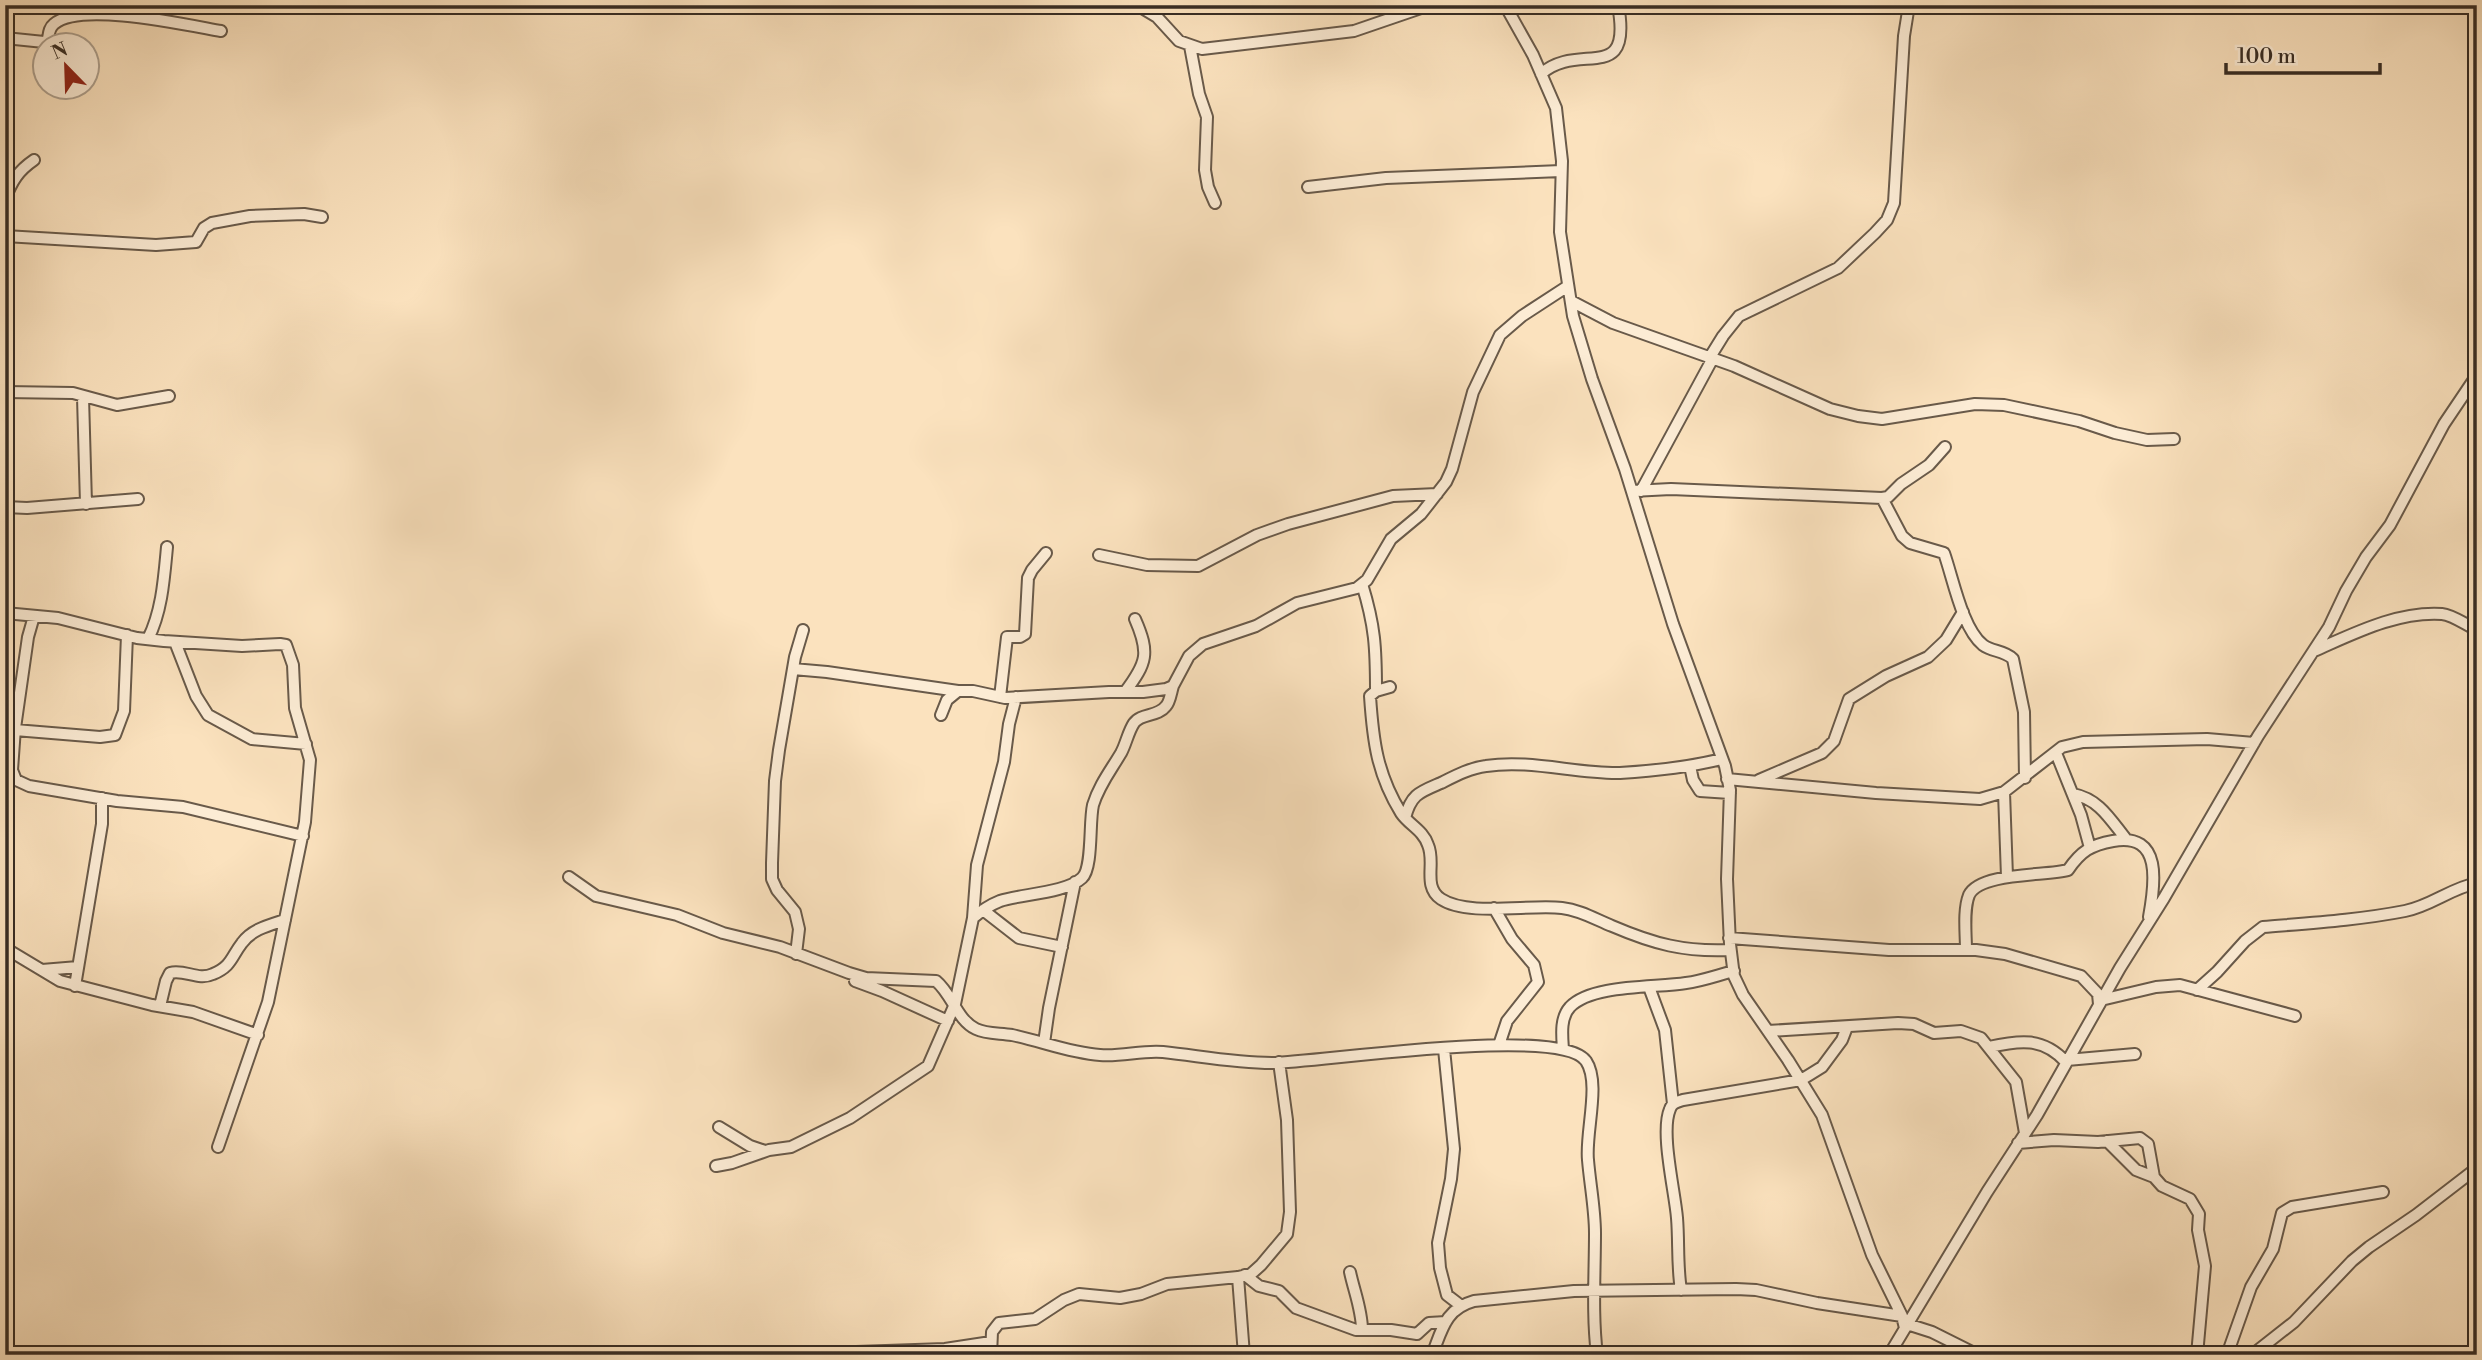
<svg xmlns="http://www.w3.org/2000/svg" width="2482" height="1360" viewBox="0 0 2482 1360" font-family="'Libre Bodoni',serif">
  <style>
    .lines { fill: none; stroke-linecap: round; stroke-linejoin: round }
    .minor-casing { stroke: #695a4a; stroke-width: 14 }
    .minor { stroke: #fcecd5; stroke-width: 10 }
  </style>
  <rect width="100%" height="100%" fill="#fbe2be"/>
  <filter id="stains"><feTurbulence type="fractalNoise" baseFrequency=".00286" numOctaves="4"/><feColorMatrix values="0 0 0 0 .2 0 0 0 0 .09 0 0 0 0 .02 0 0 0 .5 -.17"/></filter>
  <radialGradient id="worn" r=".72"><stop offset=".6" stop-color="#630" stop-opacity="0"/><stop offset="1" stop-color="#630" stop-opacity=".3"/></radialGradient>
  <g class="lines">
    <g class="minor-casing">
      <path id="minor" d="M1137,5L1157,17L1179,41L1202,49L1354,31L1430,5
        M1505,5L1533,55L1556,108L1562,161L1560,232L1573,316L1592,379L1625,469L1673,624L1725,766L1730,790L1727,879L1730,944L1734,976L1743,995L1788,1060L1822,1115L1872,1255L1902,1316L1905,1328
        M5,38L44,42L48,39C49,33 49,28 54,24C80,1 187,25 221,31
        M1190,46L1199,94L1207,117L1205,170L1208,187L1215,203
        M1541,74C1579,40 1633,87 1618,5
        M1308,187L1386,178L1561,171
        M5,199C12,181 18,171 34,160
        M5,236L156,245L196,242L204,228L212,223L250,216L304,214L322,217
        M1571,301L1613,323L1734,366L1830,409L1858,416L1882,419L1975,404L2004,405L2079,421L2115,433L2147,440L2174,439
        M1710,357L1723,336L1739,316L1838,268L1875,233L1887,220L1894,203L1904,36L1909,5
        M5,392L73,393L117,405L169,396
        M83,397L86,504
        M1632,491L1671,489L1882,498L1888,497L1901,484L1929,465L1945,447
        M1641,491L1713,358
        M1882,498L1902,536L1910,543L1944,553C1953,578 1962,628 1983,645C1992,652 2004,650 2013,659L2024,712L2025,778
        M5,507L27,508L138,499
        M1099,555L1147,565L1198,566L1257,535L1288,524L1393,496L1437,494
        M1362,584C1375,626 1376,648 1376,691
        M5,613L58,618L137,638L164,641L242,646L280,644L286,645L293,665L295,708L310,760L305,822L268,1002L218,1147
        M34,616L28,637L15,728L12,770L16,780L29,786L117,801L183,807L303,836
        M148,639C162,611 164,579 167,547
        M175,642L196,696L208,715L252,739L306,744
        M2314,651C2353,634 2397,611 2442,614C2453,615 2466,625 2477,630
        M793,669L827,672L958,691
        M1390,687L1376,691L1370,696C1373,741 1377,774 1401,813C1409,825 1423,830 1428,845C1436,863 1422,886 1441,899C1468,917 1530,904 1562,908C1580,910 1595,919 1612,926C1654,944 1684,952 1730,950
        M1125,692C1147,663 1150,653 1135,619
        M1000,697L1007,637H1020L1025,634L1028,578L1032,570L1046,553
        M941,715L947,700L958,691H973L1005,698L1109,692H1143L1166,689L1173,686L1189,656L1203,644L1256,626L1297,603L1357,588L1367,580L1391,539L1421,514L1446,482L1452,469L1473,392L1500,335L1522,316L1568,286
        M15,730L100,737L115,735L124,711L127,635
        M2056,753L2081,815L2090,848
        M1690,766L1693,780L1700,791L1730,793
        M1727,779L1876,793L1980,799L2004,792L2062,747L2083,742L2207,739L2254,743
        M1759,780L1822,753L1834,741L1849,699L1886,676L1928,657L1946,640L1963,612
        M2004,792L2007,877
        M2073,794C2099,799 2110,819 2126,839
        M1405,818C1411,794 1420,792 1441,783C1455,776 1470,768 1486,766C1530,759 1576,774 1620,773C1655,771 1689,767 1722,759
        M569,877L596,896L677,915L723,933L780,947L849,973L866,978L936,981C952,994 957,1020 976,1029C986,1034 1000,1033 1012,1035C1041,1041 1070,1053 1100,1055C1121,1057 1142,1050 1163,1052C1200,1056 1235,1063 1273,1063C1323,1062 1560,1025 1586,1061C1601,1083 1585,1133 1588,1160C1590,1184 1595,1209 1595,1233C1595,1274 1592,1314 1597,1355
        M1494,908L1512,939L1534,965L1538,982L1507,1021L1499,1045
        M983,910L1019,938L1062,947
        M973,918C981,911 990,905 1000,901C1021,894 1066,893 1082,878C1093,868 1089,822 1093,805C1099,785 1111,770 1121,753C1126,744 1128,732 1134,723C1141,713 1158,717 1166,706C1170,702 1171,692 1173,686
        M1729,938L1889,950H1976L2005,954L2081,976L2098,994L2099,1004
        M5,948L60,981L152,1005L193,1012L258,1035
        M1966,950C1966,934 1963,910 1969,895C1980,872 2048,876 2068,870C2081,851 2091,845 2113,841C2163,832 2155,884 2149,917
        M796,954L799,929L795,912L777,890L772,879V863L775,781L779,750L795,657L803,630
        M42,970L78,967
        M855,981L882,991L948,1021
        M75,986L102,824V798
        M1649,987L1665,1030L1673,1104
        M2197,990L2217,972L2245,941L2263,927C2310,923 2359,920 2405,911C2431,906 2451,888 2477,883
        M2101,1000L2156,987L2180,985L2295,1016
        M160,1006L166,981L170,973C185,969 198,981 213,974C232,966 231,957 242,943C252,929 270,925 285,920
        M1768,1031L1898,1023L1914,1024L1934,1033L1961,1031L1981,1038L2016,1082L2025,1133
        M1044,1043L1049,1008L1075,882
        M1989,1047C2020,1040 2043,1037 2066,1062
        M1444,1049L1454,1149L1451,1179L1438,1243L1440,1268L1447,1295L1460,1305
        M1563,1049C1562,1035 1560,1018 1570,1007C1592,984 1656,988 1686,983C1702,981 1718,975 1734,971
        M2067,1060L2135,1054
        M719,1127L750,1146L765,1151
        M2107,1141L2136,1170L2154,1177
        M2018,1143L2054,1140L2098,1142L2140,1138L2148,1144L2154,1177L2162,1186L2190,1199L2199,1214L2198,1230L2205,1266L2197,1355
        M716,1166L732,1163L769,1150L791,1147L850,1118L928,1066L955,1004L973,918L977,865L1004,762L1009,724L1016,697
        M1350,1272C1354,1291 1362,1310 1362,1330
        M1245,1275L1259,1286L1279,1291L1296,1308L1356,1330H1391L1417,1334L1429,1323L1446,1322
        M1238,1277L1244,1355
        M1681,1290C1677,1266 1679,1242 1677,1218C1675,1192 1660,1132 1670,1109C1672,1103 1677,1102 1683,1100L1801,1080L1822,1067L1842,1040L1847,1027
        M1907,1324L1932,1332L1978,1355
        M846,1355L856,1352L945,1349L991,1342
        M991,1355L992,1332L999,1323L1035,1319L1064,1300L1079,1294L1120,1298L1141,1294L1167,1284L1238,1277L1251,1274L1261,1265L1287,1234L1290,1212L1287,1120L1279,1062
        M1432,1355C1442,1330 1445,1309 1474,1301L1574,1291L1736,1289L1756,1290L1817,1303L1902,1316
        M1889,1355L1987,1192L2037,1115L2120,968L2164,898L2258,736L2329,627L2346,591L2366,557L2390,525L2444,424L2477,375
        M2227,1355L2251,1287L2273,1249L2282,1213L2292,1207L2383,1192
        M2252,1355L2294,1322L2352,1261L2369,1247L2416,1215L2477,1168"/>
    </g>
    <use href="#minor" class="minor"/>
  </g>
  <rect width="2482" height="1360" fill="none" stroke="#fbe2be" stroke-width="28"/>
  <rect x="7" y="7" width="2468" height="1346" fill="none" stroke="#382d24" stroke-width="3.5"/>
  <rect x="14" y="14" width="2454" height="1332" fill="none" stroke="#382d24" stroke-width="2"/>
  <g transform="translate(66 66) rotate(337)"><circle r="33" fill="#fcecd5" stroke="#aea08e" stroke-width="2"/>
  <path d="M0-5L12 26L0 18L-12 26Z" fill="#8f2418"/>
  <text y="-10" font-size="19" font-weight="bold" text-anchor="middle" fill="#382d24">N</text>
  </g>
  <path d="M2226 63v10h154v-10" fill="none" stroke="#382d24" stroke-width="3.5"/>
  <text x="2237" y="63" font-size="21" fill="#382d24" stroke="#fcecd5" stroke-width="5" paint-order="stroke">100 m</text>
  <rect width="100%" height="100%" filter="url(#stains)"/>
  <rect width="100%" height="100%" fill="url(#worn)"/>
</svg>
